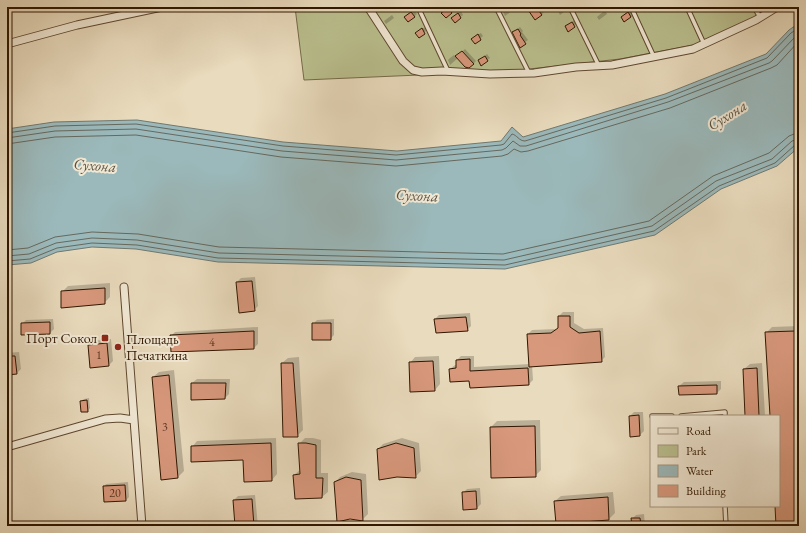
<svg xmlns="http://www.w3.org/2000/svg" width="806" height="533" viewBox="0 0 806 533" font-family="'EB Garamond',serif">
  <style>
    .green { fill: #babf8e; stroke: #756a47 }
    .water { fill: #9bb9bb; stroke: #707870 }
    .shadow { fill: #0003 }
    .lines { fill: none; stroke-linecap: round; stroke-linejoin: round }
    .shore { stroke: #66685e; stroke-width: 1 }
    .building { fill: #d8987c; stroke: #301600 }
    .lane-casing { stroke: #5e472f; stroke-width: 5.5 }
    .street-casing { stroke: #5e472f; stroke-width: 9 }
    .lane { stroke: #f1e8d4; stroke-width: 3.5 }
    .street { stroke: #f1e8d4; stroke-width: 7 }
    .poi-dot { fill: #8f2418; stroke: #f1e8d4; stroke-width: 1.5 }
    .labels { text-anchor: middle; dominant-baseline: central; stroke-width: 4; stroke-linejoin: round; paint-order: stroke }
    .number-label { font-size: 12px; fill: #5a361f }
    .poi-label { font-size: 14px; fill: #301600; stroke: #f1e8d4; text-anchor: end }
    .water-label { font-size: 15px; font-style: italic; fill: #554f41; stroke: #f1e8d4 }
  </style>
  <rect width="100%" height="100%" fill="#e9dbbd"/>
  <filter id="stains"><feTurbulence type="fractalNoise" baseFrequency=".005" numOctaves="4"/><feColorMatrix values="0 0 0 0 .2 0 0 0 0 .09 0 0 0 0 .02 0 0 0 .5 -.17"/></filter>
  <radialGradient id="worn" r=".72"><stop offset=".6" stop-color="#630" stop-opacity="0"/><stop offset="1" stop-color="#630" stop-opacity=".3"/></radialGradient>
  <path class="green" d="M295,7H772L757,16L699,44L620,59L511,71L304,80Z"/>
  <path class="water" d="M799,23V147L777,166L721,189L655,235L505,269L218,262L136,249L92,247L57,252L31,263L7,265V129L54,122L137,120L283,142L397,151L501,141L512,127L523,137L665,94L766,54L789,30Z"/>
  <path class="shadow" d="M450,7H452L454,10L446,17L445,10Z
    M510,7L512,11L505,16L503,12Z
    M527,7H540L544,12L541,15Z
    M563,7H568L569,8L560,15L558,11Z
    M414,10L417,14L409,21L408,14Z
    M605,10L607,14L599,20L597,17Z
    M461,11L463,15L455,21V15Z
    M631,11L633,14L631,17L625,14Z
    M392,15L394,18L386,24L384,21Z
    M574,20L577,24L574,26H566Z
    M425,27L427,30L419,37V31Z
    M520,27L523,31L522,32L528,40L520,46L516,30Z
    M481,33L483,36L475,43V36Z
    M465,49L476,61L473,64L458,58L450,65L448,60L450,58L454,55L456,57Z
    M487,54L490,58L487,60L482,58Z
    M255,277L258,306L254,310L237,282L241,278Z
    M110,283V297L104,303L62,292L68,286Z
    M563,312H574V323L584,329L603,328L605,357L601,361L532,365L533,380L529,384L470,380L450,369L455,365H457V360L461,356H474V367L530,364L528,334L532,330L557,329L559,327V316Z
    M470,313L471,326L467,330L435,319L439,315Z
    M53,319L54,329L50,333L22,324L26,320Z
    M334,319V335L330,339L313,324L317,320Z
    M799,326V526H777L776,506H779V416H771L766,333L772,327Z
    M258,327V344L254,348L171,336L175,332Z
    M111,339L113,361L109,365L89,345L93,341Z
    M19,352L21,369L17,373L7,374V353Z
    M439,356L440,384L435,390L410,363L415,357Z
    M299,357L303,430L297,436L282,363L288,358Z
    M762,363L765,416H746L744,369L750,364Z
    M174,370L184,471L178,477L153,377L159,372Z
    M197,379H230L229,394L225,398L192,383Z
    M721,381V389L717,393L679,386L684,382Z
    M89,398L90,408L88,411L81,401L84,399Z
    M634,412H643L644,431L640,435L630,416Z
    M540,420L541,470L535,476L492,477L491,427L497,421Z
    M276,438L277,474L272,480L244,459L192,447L197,441Z
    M305,438H313L321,440V473H328V492L322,497L294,475L300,470L299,444Z
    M402,438L419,443L421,471L415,477L378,449L383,444Z
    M352,472L366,474L368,514L362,520L335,482L340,477Z
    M128,482L129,497L126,500L105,501L104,487L106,484Z
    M480,488L481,504L477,508L464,509L463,493L467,489Z
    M613,492L615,513L609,519L557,523L555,501L561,496Z
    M255,495L258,526H236L234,500L238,496Z
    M644,514L645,526H633L632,519L636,515Z"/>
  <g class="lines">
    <path class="shore" d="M7,133L55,126L136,124L283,146L396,155L501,145L504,144L512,134C517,135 519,141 525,141L666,98L767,58L791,33L799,28
      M7,138L55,131L136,129L282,151L396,160L502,150L506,148L513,141L520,146H526L668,102L769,63L772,61L795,37L799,34
      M7,144L55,137L136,135L281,157L396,166L502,156L508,154L514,149L521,152L528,151L670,108L771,68L777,65L799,41
      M7,250L28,248L55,237L92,232L138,234L219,247L503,254L649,221L713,176L769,153L789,136L794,134L799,133
      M7,256L29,254L56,243L92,238L137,240L219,253L504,260L652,226L716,181L772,159L792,141L799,139
      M7,261L30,259L57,248L92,243L137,245L218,258L505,265L654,231L719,186L775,163L795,145L799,144"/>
  </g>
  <path class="building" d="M526,7H536L542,15L535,20Z
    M448,8L452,13L446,18L441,13Z
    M411,12L415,17L408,22L404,17Z
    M628,12L631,17L624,22L621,17Z
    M458,13L461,18L455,23L451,18Z
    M572,22L575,27L568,32L565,26Z
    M422,28L425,34L419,38L415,33Z
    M518,29L521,34L520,35L526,44L520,48L512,32Z
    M478,34L481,40L475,44L471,39Z
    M462,51L474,64L469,68L465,67L455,56Z
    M485,56L488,61L481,66L478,60Z
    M252,281L255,311L239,313L236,282Z
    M105,288V304L61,308V291Z
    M558,316H570V327L579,333L600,331L602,362L529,367L527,334L551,333L558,328Z
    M466,317L468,331L436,333L434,319Z
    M50,322V334L21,335V323Z
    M312,323H331V340H312Z
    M254,331V349L171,352L170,335Z
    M795,331L799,391V526H776L775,506H779V416H770L765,332Z
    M107,343L109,366L90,368L88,345Z
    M7,356H15L17,374L7,375Z
    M470,359V371L528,368L529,385L470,388L469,381L450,382L449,369L456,368V360Z
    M433,361L435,391L410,392L409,362Z
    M281,363H293L298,437H283Z
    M757,368L759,416H745L743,369Z
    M169,375L178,478L161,480L152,377Z
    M191,383H226L225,399L191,400Z
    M717,385V394L679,395L678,386Z
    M87,400L88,412H81L80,401Z
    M639,415L640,436L630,437L629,416Z
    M535,426L536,477L491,478L490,427Z
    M271,443L272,481L244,482L243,460L191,462V446Z
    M298,443H306L316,445V478H323L322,498L295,499L293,475L300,474Z
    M396,443L414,448L416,478L397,477L379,480L377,449Z
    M346,477L361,480L363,521L350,519L337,522L334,482Z
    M125,485L126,501L104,502L103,486Z
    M476,491L477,509L463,510L462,492Z
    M608,497L609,520L556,524L554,501Z
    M252,499L254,526H235L233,500Z
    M631,518H640L641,526H632Z"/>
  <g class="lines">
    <g class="lane-casing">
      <path id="lane" d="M418,7L448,71
        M496,7L529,73
        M570,7L599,66
        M631,7L654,57
        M687,7L704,44
        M754,7L760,17
        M652,416H672
        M681,416L725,412V416
        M7,439L11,445
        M725,506L726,526"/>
    </g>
    <g class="street-casing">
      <path id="street" d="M368,7L403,61L413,70L422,72L442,71L490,74L534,73L576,67L612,65L693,49L756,20L777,7
        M7,44L77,25L162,7
        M124,287L142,526
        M7,447L105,419L120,418L134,420"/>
    </g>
    <use href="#lane" class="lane"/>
    <use href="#street" class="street"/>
  </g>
  <g class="poi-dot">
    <rect x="101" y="334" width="8" height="8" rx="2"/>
    <circle cx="118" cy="347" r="4"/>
  </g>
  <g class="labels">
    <g class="number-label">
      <text x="212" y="342">4</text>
      <text x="99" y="355">1</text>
      <text x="165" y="427">3</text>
      <text x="115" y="493">20</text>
    </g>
    <g class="poi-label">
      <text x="97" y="338">Порт Сокол</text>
      <text x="126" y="339" text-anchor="start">Площадь<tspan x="126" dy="16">Печаткина</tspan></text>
    </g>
    <g class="water-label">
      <text transform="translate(727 115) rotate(-32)">Сухона</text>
      <text transform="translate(95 165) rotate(4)">Сухона</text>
      <text transform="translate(417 195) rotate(3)">Сухона</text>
    </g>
  </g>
  <rect width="806" height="533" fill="none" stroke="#e9dbbd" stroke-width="24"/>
  <rect x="8" y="8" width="790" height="517" fill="none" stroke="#301600" stroke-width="2"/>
  <rect x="12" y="12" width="782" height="509" fill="none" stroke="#301600"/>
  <rect x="650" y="415" width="130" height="92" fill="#f1e8d4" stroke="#a4947f"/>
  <rect x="658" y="428" width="20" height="6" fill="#f1e8d4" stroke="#a4947f"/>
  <text x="686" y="435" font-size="12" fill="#301600">Road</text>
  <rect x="658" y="445" width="20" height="12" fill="#babf8e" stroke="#a4947f"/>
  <text x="686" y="455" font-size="12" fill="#301600">Park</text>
  <rect x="658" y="465" width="20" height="12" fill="#9bb9bb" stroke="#a4947f"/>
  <text x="686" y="475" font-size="12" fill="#301600">Water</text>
  <rect x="658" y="485" width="20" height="12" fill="#d8987c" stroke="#a4947f"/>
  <text x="686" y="495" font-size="12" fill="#301600">Building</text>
  <rect width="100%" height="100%" filter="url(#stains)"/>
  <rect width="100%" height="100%" fill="url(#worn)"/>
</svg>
